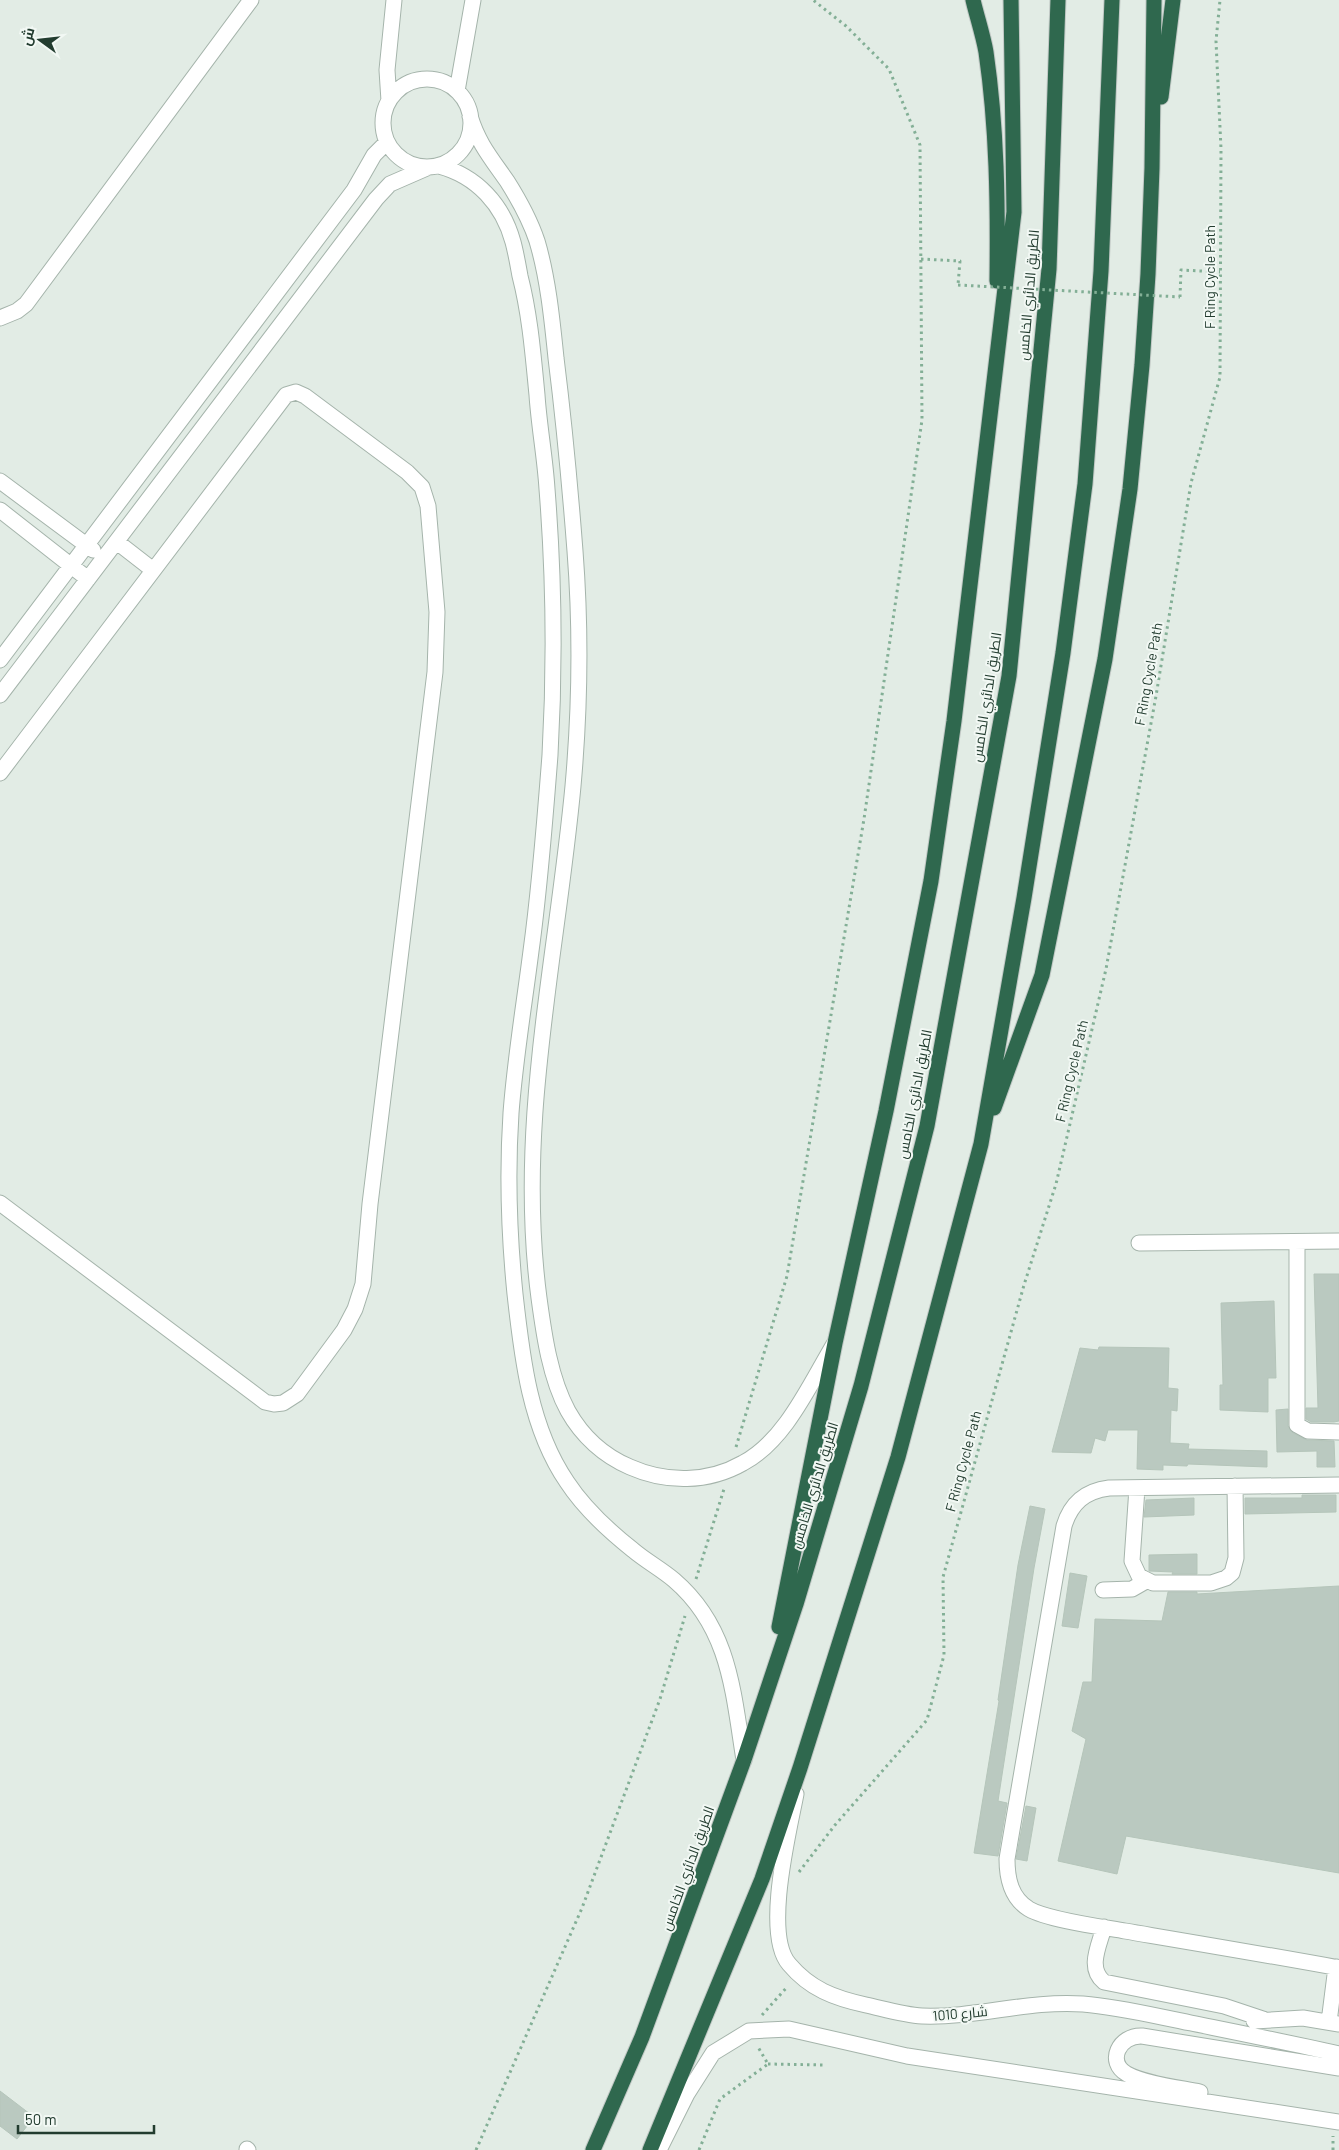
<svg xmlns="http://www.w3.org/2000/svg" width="1339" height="2150" viewBox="0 0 1339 2150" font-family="Barlow,Cairo,sans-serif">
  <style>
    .building { fill: #bac9c0; stroke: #b5c5ba }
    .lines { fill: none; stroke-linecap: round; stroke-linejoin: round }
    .minor-casing { stroke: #a5b4ab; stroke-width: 17 }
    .highway-casing { stroke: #c1c8c5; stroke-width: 17 }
    .path { stroke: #83af96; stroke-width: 3; stroke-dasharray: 2.5 4; stroke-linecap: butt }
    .minor { stroke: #fff; stroke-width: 15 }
    .highway { stroke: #2f684e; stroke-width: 15 }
    .path-bridge { stroke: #83af96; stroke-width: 3; stroke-dasharray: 2.5 4; stroke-linecap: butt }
    .labels { text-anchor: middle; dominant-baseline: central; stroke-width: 4; stroke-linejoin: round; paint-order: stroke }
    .street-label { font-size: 14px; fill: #223c2f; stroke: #f2f8f4 }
  </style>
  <rect width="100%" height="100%" fill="#e2ece5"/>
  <path class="building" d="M1314,1274H1339V1421L1334,1422H1311L1306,1419V1408H1318Z
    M1274,1301L1276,1378H1268V1412L1220,1410V1385H1223L1221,1303Z
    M1099,1347L1169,1348L1168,1388L1178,1389L1177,1411L1171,1410L1170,1443L1189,1444L1188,1449L1267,1451V1467L1188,1464L1187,1466L1163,1465V1470L1137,1469L1138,1430H1108L1105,1441L1095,1438L1091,1453L1052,1452L1080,1348L1098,1350Z
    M1288,1409V1426L1293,1433L1307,1440L1334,1441L1335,1467H1317V1451L1277,1452L1276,1410Z
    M1302,1495H1336V1512L1245,1514V1498H1302Z
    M1194,1498V1515L1144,1517L1146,1500Z
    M1030,1506L1045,1509L1034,1568L998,1801L1007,1803L998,1856L974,1853L999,1701L998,1700L1018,1565Z
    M1197,1554V1574H1172L1173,1572L1149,1571V1555Z
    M1070,1573L1087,1576L1078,1628L1062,1626Z
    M1339,1586V1873L1126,1836L1117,1874L1058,1861L1086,1739L1072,1731L1083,1682H1092L1095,1619L1162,1621L1168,1592H1197V1594Z
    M1026,1806L1036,1808L1027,1861L1016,1859Z
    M0,2091L34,2117L17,2139L0,2126Z"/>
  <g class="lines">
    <g class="minor-casing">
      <path id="minor" d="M383 123a44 44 0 1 1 88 0a44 44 0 1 1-88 0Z
        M457,91L473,0
        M389,101L387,70L394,0
        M470,116C478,143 491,158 507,181C519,200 530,220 537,241C548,278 552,319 556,358C564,422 570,486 575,551C581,629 580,708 573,786C557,958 516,1124 539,1298C544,1335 550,1378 568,1411C582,1436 604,1456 630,1467C666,1483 708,1483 743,1463C785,1441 810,1384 834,1344
        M439,166C477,176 503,205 513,242C516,253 518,265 520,276C530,315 533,354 537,395C539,426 545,457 547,489C554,577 555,666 550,755C545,820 540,886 531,951C524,1006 515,1059 511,1113C507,1173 509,1234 515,1294C522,1358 530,1428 567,1482C584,1508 609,1531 633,1550C646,1561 661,1569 674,1580C730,1628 733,1692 744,1760
        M0,318L17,311L26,304L251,0
        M0,481L93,550
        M0,510L88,579
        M117,542L153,570
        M0,660L354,190L374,155L387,142
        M0,695L376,199L390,184L429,167
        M0,773L286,395L296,392L305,396L407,472L422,487L428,506L437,612L435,672L370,1204L363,1284L355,1309L344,1330L297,1394L283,1403L274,1404L265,1402L0,1203
        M1297,1242V1425L1308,1431L1339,1432
        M1139,1243L1339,1241
        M1339,1485L1109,1488C1085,1491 1071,1503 1064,1526L1007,1859C1007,1879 1011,1898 1029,1909C1048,1920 1102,1927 1125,1931C1196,1943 1268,1955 1339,1968
        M1137,1488L1132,1561L1139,1576L1153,1583H1211L1226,1578L1232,1573L1236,1558L1235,1486
        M1103,1590L1132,1589L1146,1581
        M796,1794C789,1831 763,1934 789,1964C810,1989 834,1998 866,2005C884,2009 904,2015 922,2016C976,2018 1029,2000 1083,2004C1120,2007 1155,2016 1191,2023C1240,2033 1290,2043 1339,2054
        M1104,1927C1099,1946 1087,1968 1104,1982L1224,2006L1263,2019
        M1254,2021L1303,2018L1339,2024
        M1329,2022L1336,1967
        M1200,2092C1180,2088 1145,2084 1127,2074C1106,2062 1119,2035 1142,2036L1339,2068
        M247,2149L248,2150
        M659,2150L687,2094L713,2053L749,2031L789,2029L907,2056L1339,2122"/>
    </g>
    <g class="highway-casing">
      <path id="highway" d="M973,0C977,17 983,35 986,52C997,128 998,204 997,281
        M1161,97L1173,0
        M994,1108L1042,975L1105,659L1130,489L1142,365L1148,274L1152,168L1154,0
        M779,1627L835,1343L886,1111L931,881L954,721L1014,212L1011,0
        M593,2150L642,2037L744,1760L796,1604L861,1386L927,1126L1009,676L1049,269L1058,0
        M650,2150L762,1879L800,1768L898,1457L981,1144L1024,898L1063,653L1085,484L1101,271L1112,0"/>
    </g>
    <path class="path" d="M921,259L960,261L958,285
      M1180,297L1181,270L1220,272
      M736,1447L787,1276L864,819L922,420L920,145L889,69L846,26L813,0
      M696,1579L724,1489
      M799,1872L835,1825L927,1720L944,1655L943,1577L1024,1285L1056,1184L1106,969L1156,696L1191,483L1220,377L1221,149L1216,41L1220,0
      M762,2015L788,1986
      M768,2064L824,2065
      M476,2150L582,1908L660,1699L685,1616
      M699,2150L720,2099L768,2064L758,2047
      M1333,2150V2136"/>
    <use href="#minor" class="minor"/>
    <use href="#highway" class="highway"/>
    <path class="path-bridge" d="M958,285L1180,297"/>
  </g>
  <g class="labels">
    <g class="street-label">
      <text transform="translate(1209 277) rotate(-90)">F Ring Cycle Path</text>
      <text transform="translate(1028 295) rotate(-85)">الطريق الدائري الخامس</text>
      <text transform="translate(1148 674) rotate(-80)">F Ring Cycle Path</text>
      <text transform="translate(986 697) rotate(-81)">الطريق الدائري الخامس</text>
      <text transform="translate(1071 1071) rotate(-77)">F Ring Cycle Path</text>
      <text transform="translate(914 1094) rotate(-79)">الطريق الدائري الخامس</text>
      <text transform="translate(963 1461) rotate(-75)">F Ring Cycle Path</text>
      <text transform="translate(814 1485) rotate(-73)">الطريق الدائري الخامس</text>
      <text transform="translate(687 1868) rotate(-70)">الطريق الدائري الخامس</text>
      <text transform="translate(960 2013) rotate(-5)">شارع 1010</text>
    </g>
  </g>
  <g transform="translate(40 40) rotate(285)" stroke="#f2f8f4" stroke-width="4" paint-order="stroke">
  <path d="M0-4L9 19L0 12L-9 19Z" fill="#223c2f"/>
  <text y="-8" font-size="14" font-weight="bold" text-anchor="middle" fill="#223c2f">ش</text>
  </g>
  <path d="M18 2125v8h136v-8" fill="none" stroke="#223c2f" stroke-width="2.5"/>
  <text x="25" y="2125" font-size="15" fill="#223c2f" stroke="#f2f8f4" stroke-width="4" paint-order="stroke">50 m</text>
</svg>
